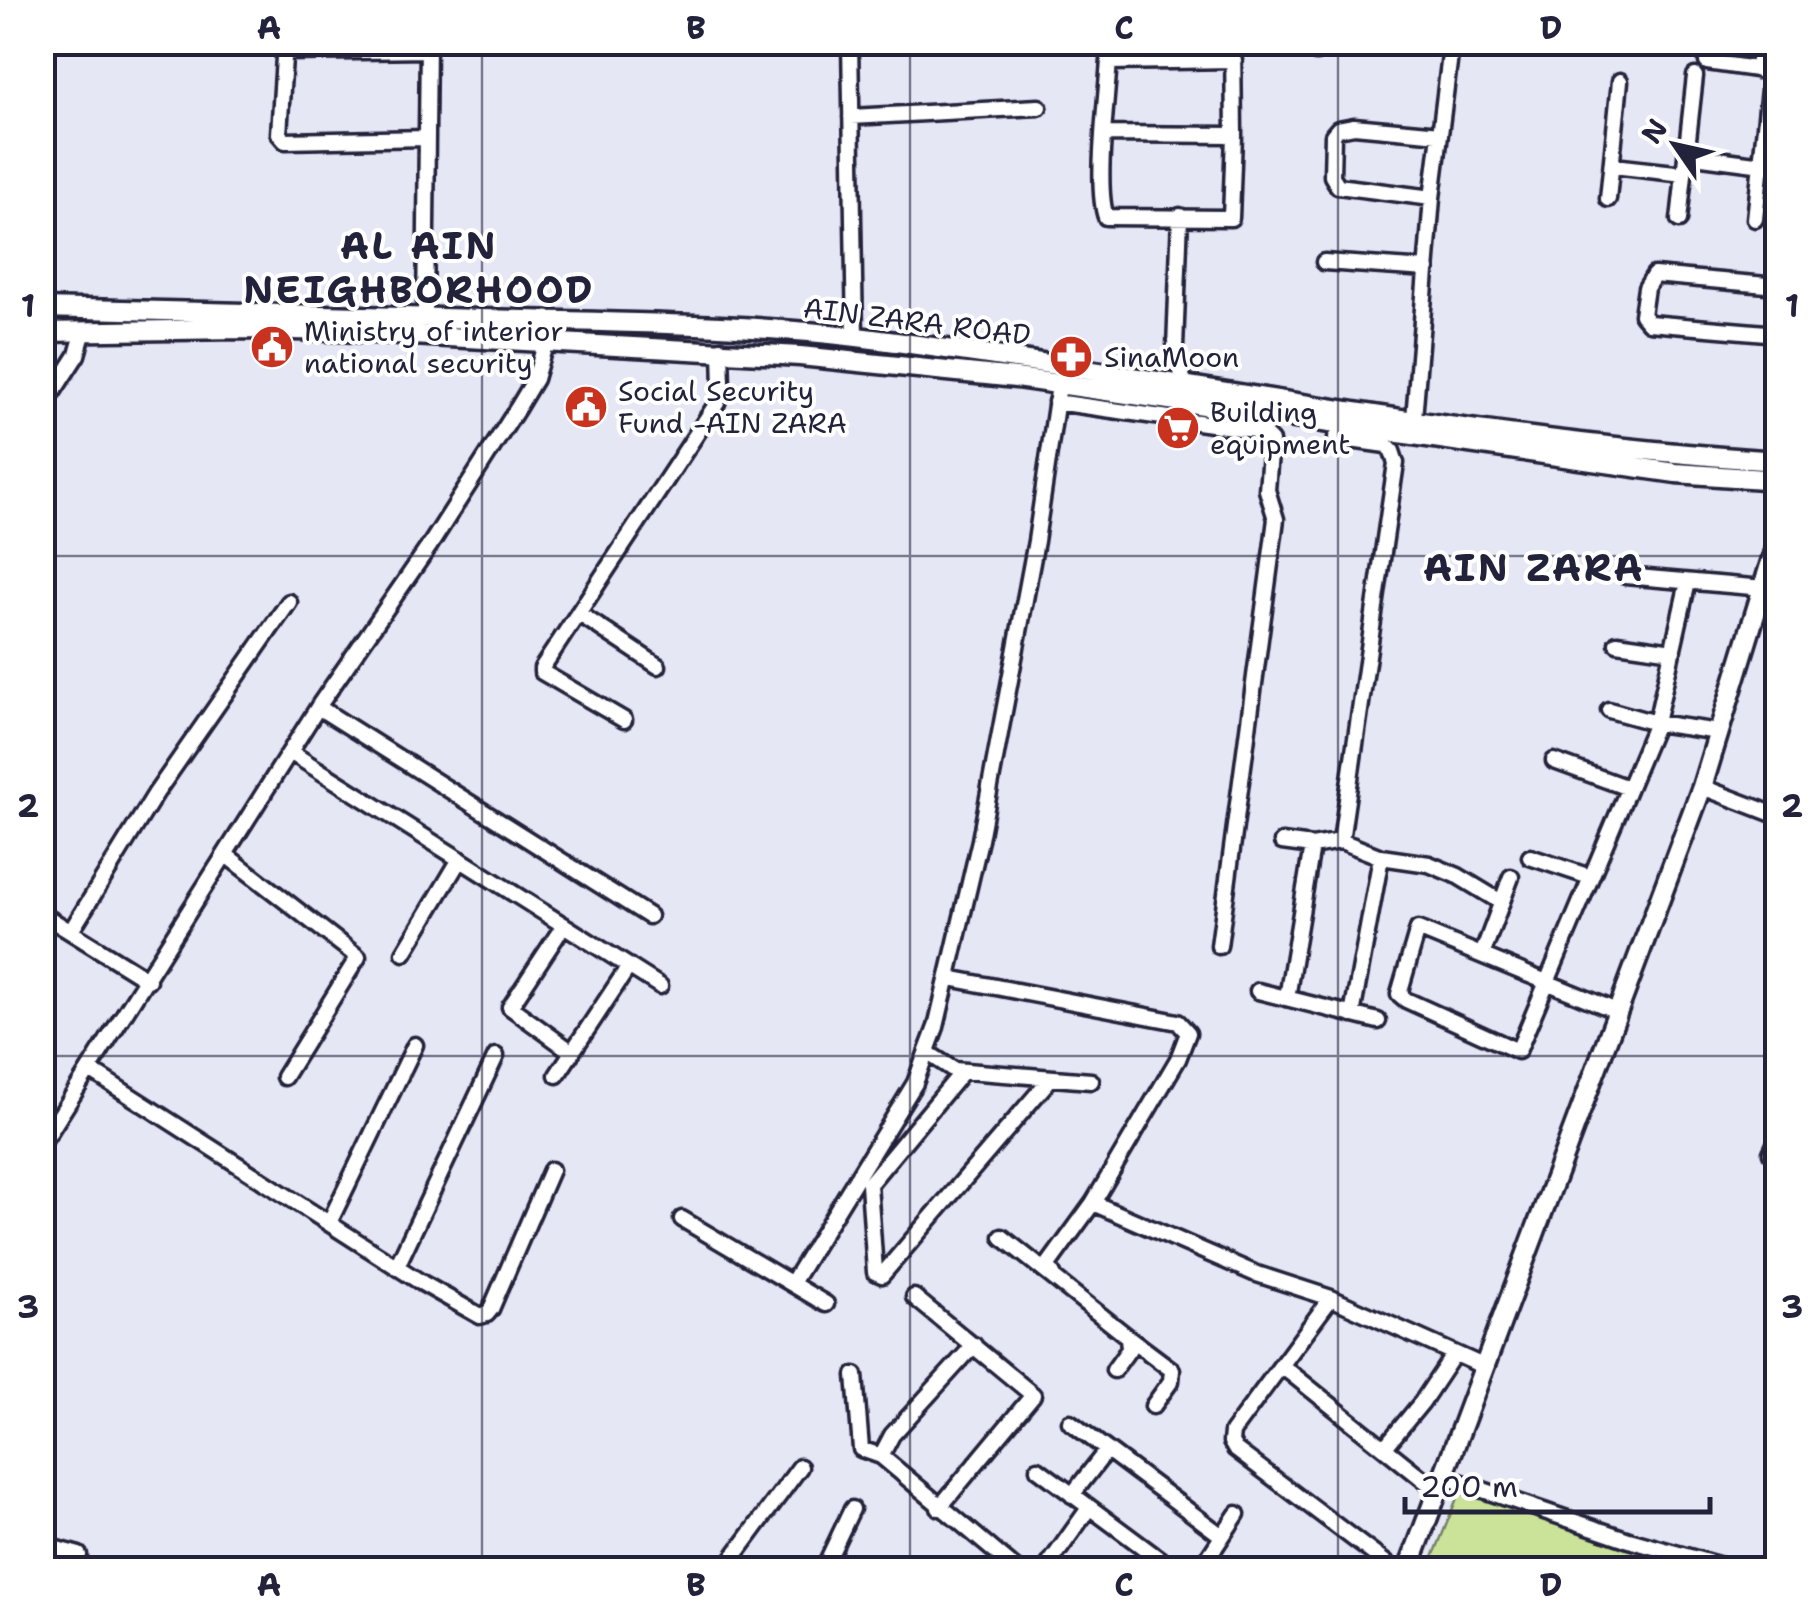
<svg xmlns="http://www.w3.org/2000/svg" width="1820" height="1612" viewBox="0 0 1820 1612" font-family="'Shantell Sans',sans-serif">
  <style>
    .green { fill: #cae399; stroke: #76826a; stroke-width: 2.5 }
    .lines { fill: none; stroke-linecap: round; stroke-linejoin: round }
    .minor-casing { stroke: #22223b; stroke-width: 21 }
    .major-casing { stroke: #22223b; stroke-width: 25 }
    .minor { stroke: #fff; stroke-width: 14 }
    .major { stroke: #fff; stroke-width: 18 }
    .grid { fill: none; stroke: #22223b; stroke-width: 2.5; stroke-opacity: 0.55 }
    .labels { text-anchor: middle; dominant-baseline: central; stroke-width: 8; stroke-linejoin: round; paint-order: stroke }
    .street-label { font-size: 28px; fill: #22223b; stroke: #fff }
    .poi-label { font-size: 28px; fill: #22223b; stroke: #fff; text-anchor: start }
    .district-label { font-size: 38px; font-weight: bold; letter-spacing: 2.5px; fill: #22223b; stroke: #fff }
    .neatline { fill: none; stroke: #22223b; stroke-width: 4 }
    .grid-label { font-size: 32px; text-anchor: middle; font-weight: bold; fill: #22223b }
  </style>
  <rect width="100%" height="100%" fill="#e5e7f5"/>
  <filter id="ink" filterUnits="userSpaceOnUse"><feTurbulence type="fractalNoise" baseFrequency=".01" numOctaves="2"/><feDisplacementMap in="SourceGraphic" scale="20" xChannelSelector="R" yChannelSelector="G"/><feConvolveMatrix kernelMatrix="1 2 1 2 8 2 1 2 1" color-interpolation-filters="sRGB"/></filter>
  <g filter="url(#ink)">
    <path class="green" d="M1459,1493L1749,1569L1428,1570Z"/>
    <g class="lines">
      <g class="minor-casing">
        <path id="minor" d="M285,42L279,134L285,141L427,138
          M850,42L855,337
          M1233,42L1234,135
          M1709,42L1707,62L1777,72
          M285,52L428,50
          M1316,52V42
          M1109,62L1234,60
          M1757,70L1763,42
          M851,117L1039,107
          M1105,134L1234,135L1231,218L1106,217C1094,183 1109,84 1110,42
          M1687,155L1778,167
          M1613,166L1684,174
          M1432,198L1338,186L1332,176L1333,135L1338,129L1354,126L1440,134
          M1608,199L1620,81
          M1180,216L1175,348L1185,386
          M1755,219L1771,71
          M1679,220L1695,76
          M1324,262L1427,269
          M1778,286L1654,275L1646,288L1642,315L1649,323L1778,334
          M425,317L428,42
          M1056,402L1261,431L1271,441L1267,490L1276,519L1219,946
          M42,409L77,355L84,330
          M1414,419L1432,198L1450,55
          M1336,438L1386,445L1392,451L1396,463L1341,841
          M1625,576L1764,588
          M578,613L658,666
          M1617,643L1673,651
          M318,707L649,916
          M1609,710L1656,723L1719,732
          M624,720L542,672V668L717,403L722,389L721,349
          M290,752L660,986
          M1554,761L1628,788
          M1702,787L1778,816
          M1282,842L1312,846L1341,841L1381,857L1429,864L1458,876L1501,902
          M226,855L358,957L284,1077
          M1530,857L1590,877
          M42,914L148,980
          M564,925L510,1007L572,1052
          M71,931L156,793L289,602
          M404,953L460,859
          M1482,955L1511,877
          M949,978L1178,1022L1188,1033L1178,1059L1093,1203L1048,1265L1054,1277
          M1258,991L1378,1021
          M1287,998L1312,846
          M1619,1012L1418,929L1399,994L1406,1000L1518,1051L1656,723L1688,582
          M1352,1015L1381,857
          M928,1053L954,1070L1091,1081
          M90,1070L422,1283L480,1316L487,1314L491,1309L551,1170
          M963,1071L869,1184L875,1272L882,1275L1051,1078
          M557,1075L629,966
          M1778,1138L1771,1153L1778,1158
          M42,1144L320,704L430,545L517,409L535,379L546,341
          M1093,1203L1254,1273L1331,1298L1485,1367
          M682,1219L826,1304
          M329,1223L415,1045
          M1002,1237L1128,1337L1129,1349L1114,1370
          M397,1266L496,1056
          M792,1283L915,1083L936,1027L980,840L1036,541L1059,385
          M914,1297L1033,1395L939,1508
          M1331,1298L1232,1432L1231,1442L1235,1449L1395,1570
          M1128,1337L1172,1370L1171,1381L1153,1406
          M974,1345L892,1435L881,1456L1017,1570
          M1282,1366L1439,1492
          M855,1375L861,1449L881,1456
          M1070,1422L1222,1536
          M1385,1447L1422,1402L1454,1354
          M1038,1469L1174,1570
          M1445,1477L1629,1540L1736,1570
          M1072,1495L1107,1450
          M42,1545L79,1555
          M724,1570L800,1467
          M823,1570L852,1509
          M1045,1570L1089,1508
          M1200,1570L1237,1514"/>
      </g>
      <g class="major-casing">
        <path id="major" d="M42,308C203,311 364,315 524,320C635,323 747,324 857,337C1164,375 1468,442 1778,461
          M42,332L240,329L338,331L800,356L1016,378L1676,473L1778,480
          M1408,1570L1702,787L1778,539"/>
      </g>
      <use href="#minor" class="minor"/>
      <use href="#major" class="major"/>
    </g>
  </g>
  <path class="grid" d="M482,42V1570M910,42V1570M1338,42V1570M42,556H1778M42,1056H1778"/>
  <defs>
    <g id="civic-disc" transform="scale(2.25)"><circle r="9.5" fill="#c8321e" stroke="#fff"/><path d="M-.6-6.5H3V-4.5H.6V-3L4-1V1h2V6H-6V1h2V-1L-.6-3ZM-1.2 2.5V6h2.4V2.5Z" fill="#fff"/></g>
    <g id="pharmacy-disc" transform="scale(2.25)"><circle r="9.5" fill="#c8321e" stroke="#fff"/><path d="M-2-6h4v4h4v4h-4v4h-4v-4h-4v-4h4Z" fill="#fff"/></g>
    <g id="supermarket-disc" transform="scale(2.25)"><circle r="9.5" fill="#c8321e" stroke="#fff"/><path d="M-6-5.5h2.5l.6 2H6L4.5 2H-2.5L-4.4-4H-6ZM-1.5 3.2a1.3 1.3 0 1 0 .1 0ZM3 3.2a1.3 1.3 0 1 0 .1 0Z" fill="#fff"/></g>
  </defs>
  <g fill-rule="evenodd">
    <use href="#civic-disc" x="272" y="347"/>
    <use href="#pharmacy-disc" x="1071" y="357"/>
    <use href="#civic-disc" x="586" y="407"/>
    <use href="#supermarket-disc" x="1178" y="428"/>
  </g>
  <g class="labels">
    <g class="street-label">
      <text transform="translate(917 321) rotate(7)">AIN ZARA ROAD</text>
    </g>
    <g class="poi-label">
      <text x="304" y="331">Ministry of interior<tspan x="304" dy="32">national security</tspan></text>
      <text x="1104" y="357">SinaMoon</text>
      <text x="618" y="391">Social Security<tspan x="618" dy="32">Fund -AIN ZARA</tspan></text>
      <text x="1210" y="412">Building<tspan x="1210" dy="32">equipment</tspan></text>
    </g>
    <g class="district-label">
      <text x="419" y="245">AL AIN<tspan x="419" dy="44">NEIGHBORHOOD</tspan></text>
      <text x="1534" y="567">AIN ZARA</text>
    </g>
  </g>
  <rect width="1820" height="1612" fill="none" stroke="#fff" stroke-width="110"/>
  <g transform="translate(1675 145) rotate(304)" stroke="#ffffff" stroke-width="8" paint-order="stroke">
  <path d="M0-8L18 38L0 25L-18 38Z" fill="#22223b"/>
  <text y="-15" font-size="28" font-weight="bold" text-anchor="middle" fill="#22223b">N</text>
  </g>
  <path d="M1405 1497v15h305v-15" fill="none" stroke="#22223b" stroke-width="5"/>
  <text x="1420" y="1497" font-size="30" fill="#22223b" stroke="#ffffff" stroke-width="8" paint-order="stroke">200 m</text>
  <rect x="55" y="55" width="1710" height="1502" class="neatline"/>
  <g class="grid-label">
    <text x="269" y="39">A</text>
    <text x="696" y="39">B</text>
    <text x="1124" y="39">C</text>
    <text x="1551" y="39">D</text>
    <text x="28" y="317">1</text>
    <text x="1792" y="317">1</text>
    <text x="28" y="817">2</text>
    <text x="1792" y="817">2</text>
    <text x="28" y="1318">3</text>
    <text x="1792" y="1318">3</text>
    <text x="269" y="1596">A</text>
    <text x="696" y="1596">B</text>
    <text x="1124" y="1596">C</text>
    <text x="1551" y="1596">D</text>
  </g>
</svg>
